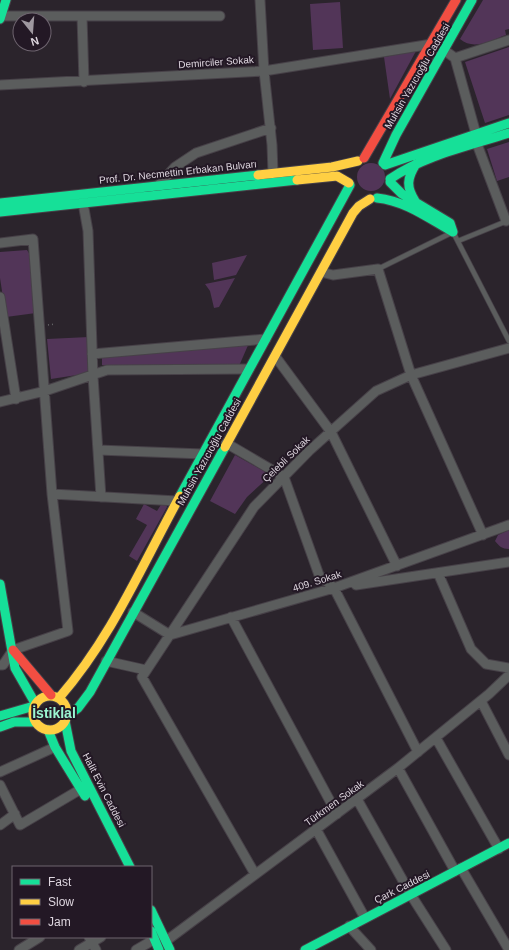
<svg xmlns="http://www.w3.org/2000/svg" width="509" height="950" viewBox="0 0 509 950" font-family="Helvetica,sans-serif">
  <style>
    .green { fill: #523558 }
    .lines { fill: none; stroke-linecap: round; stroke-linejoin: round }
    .lane-casing { stroke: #474148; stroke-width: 6 }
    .street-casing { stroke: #474148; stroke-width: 11 }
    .fast-casing { stroke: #474148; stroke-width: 11 }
    .slow-casing { stroke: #474148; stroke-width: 11 }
    .jam-casing { stroke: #474148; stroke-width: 11 }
    .path { stroke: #656567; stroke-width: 1.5; stroke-dasharray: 1 3; stroke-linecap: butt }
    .lane { stroke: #5b5d5d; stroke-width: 4.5 }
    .street { stroke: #5b5d5d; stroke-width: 9 }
    .fast { stroke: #16e098; stroke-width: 9 }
    .slow { stroke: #ffcf43; stroke-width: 9 }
    .jam { stroke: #f24e42; stroke-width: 9 }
    .labels { text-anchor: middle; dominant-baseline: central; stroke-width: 4; stroke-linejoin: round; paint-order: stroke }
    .street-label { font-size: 10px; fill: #ded6df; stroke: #231825 }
    .district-label { font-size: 14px; font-weight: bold; fill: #9bf5d1; stroke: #231825 }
  </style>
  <rect width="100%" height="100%" fill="#2b242c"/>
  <path class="green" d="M483,0H509V29L505,30L506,35C491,40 474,51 460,39Z
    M340,2L343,48L313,50L310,4Z
    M509,47V115L485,123L465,62Z
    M416,51L390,99L384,57Z
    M509,142V177L497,181L487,149Z
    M357 177a14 14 0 1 1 28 0a14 14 0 1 1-28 0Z
    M27,250L30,255L36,313L6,317L0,278V252Z
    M247,255L236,275L214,280L212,263Z
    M235,278L219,307L214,308L210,291L205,284Z
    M89,337L90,373L51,379L47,339Z
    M249,343L239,366L102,365V356Z
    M235,455L271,475L247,497L235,514L210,501Z
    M162,503L166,504L167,507L137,561L129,556L147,525L136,519L144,504L157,511Z
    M509,530V549C502,549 499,546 495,541L498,535Z"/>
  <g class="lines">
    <g class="lane-casing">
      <path id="lane" d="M458,241L507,221
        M378,269L453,232L509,341"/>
    </g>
    <g class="street-casing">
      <path id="street" d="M260,0L264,71L272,145L273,173
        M1,16H220
        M82,16L84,82
        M444,50L455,58L476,134
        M455,58L509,40
        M0,85L264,71L432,44
        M477,144L506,221
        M158,186L175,167L196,153L271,128
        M83,203L88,231L93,376L101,497
        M0,243L33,239L52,494L68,631L13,650L3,665H0
        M321,272L333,275L378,269L411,375L483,535
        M0,297L16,399
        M92,354L266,339
        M275,356L331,432L397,566
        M0,402L45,391L107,370L249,369
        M226,443L284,477L319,575L334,588L418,752
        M98,450L203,454
        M52,494L177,501
        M438,573L471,649L486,664L509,668
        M356,585L509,562
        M133,612L170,635L334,588L509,525
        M231,617L337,814
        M106,661L146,670
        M481,701L509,755
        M436,738L499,849
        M398,768L455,871
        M0,772L55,747
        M0,785L20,825L81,789
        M357,799L411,895L446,950
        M0,825L15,814
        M316,829L365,918
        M461,868L509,950
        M255,874L142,677L254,507L309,451L376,391L411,375L509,348
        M349,926L371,950
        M89,937L96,950
        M166,941L398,768L489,694L509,675
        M19,950L40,937
        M79,950L101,937
        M136,950L155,939"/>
    </g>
    <g class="fast-casing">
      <path id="fast" d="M0,19L6,0
        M383,163L396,135L472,0
        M385,165L509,123
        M390,179C425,155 469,146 509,133
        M377,198C406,201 428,218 453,232L450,223L402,194L390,182
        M415,201C406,187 407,178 416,164
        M0,203L258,175
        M0,212L297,180
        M180,496L350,185
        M0,584L15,668L35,703
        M0,716L34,706
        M67,716L78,708L90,692L225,447
        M65,721L71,751L130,867
        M0,727L14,722H35
        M48,730L55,747L85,796
        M151,910L170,950
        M151,931L159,950
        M305,950L509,843"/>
    </g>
    <g class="slow-casing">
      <path id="slow" d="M258,175L332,167L358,161
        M297,180L337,176L349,183
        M225,447L353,213L359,206L370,199
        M33 713a17 17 0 1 1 34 0a17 17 0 1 1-34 0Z
        M59,698C112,637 141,567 180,496"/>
    </g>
    <g class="jam-casing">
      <path id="jam" d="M364,158L456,0
        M13,650L51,695"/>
    </g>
    <path class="path" d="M48,325L55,324"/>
    <use href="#lane" class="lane"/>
    <use href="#street" class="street"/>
    <use href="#fast" class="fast"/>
    <use href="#slow" class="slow"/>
    <use href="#jam" class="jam"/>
  </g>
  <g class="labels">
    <g class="street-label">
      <text transform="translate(216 62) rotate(-4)">Demirciler Sokak</text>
      <text transform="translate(417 76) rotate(-60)">Muhsin Yazıcıoğlu Caddesi</text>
      <text transform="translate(178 172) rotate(-6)">Prof. Dr. Necmettin Erbakan Bulvarı</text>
      <text transform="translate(209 452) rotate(-61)">Muhsin Yazıcıoğlu Caddesi</text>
      <text transform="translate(286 459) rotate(-44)">Çelebli Sokak</text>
      <text transform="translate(317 581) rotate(-17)">409. Sokak</text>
      <text transform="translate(104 790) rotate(63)">Halit Evin Caddesi</text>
      <text transform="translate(334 803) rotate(-36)">Türkmen Sokak</text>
      <text transform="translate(402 887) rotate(-27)">Çark Caddesi</text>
    </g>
    <g class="district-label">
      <text x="54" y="713">İstiklal</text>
    </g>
  </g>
  <rect x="12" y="866" width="140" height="72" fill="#231825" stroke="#6e646f"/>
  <rect x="20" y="879" width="20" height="6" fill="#16e098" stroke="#6e646f"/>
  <text x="48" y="886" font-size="12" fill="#ded6df">Fast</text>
  <rect x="20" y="899" width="20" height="6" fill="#ffcf43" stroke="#6e646f"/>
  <text x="48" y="906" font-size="12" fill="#ded6df">Slow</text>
  <rect x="20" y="919" width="20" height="6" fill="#f24e42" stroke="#6e646f"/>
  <text x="48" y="926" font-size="12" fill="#ded6df">Jam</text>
  <g transform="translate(32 32) rotate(163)"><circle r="19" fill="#231825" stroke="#6e646f"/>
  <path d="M0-3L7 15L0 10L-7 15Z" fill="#9f98a0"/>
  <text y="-6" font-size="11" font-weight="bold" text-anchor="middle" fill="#ded6df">N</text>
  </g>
</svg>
